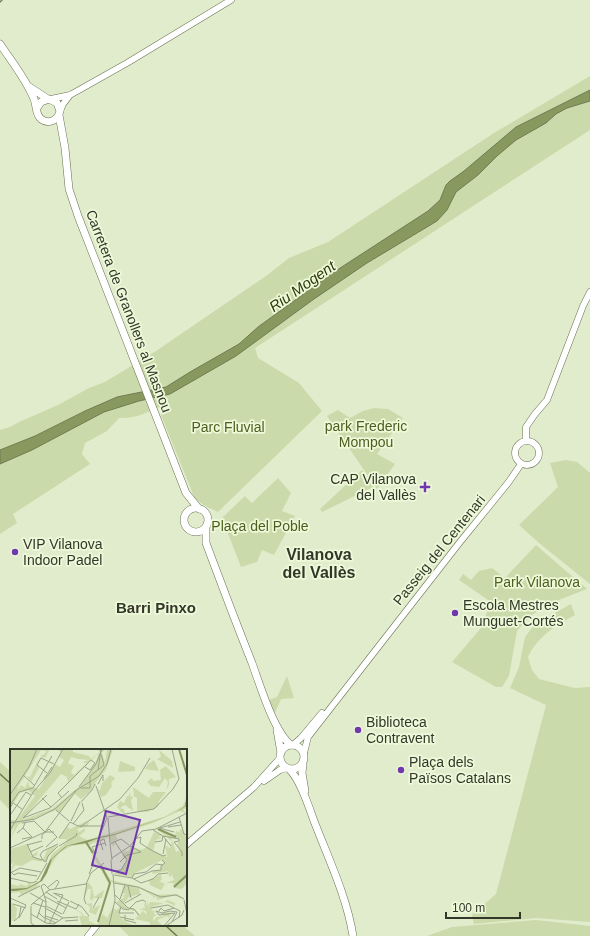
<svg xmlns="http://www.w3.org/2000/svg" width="590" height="936" viewBox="0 0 590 936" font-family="Arial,sans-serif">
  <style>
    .green { fill: #cbdaaa }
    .water { fill: #889960; stroke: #6e7c50 }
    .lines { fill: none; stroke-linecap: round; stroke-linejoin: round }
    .stream { stroke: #6e7c50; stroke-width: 1.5 }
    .minor-casing { stroke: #697255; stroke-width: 7 }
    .major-casing { stroke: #697255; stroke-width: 8 }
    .minor { stroke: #fff; stroke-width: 6 }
    .major { stroke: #fff; stroke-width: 7 }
    .rail { stroke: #767c68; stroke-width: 1.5 }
    .poi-dot { fill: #7138ae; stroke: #eef9d9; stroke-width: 1.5 }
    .labels { text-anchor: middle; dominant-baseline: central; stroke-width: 3.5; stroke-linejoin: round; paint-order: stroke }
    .street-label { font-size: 14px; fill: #33372a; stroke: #eef9d9 }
    .park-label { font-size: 14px; fill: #4e5e1f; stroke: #eef9d9 }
    .poi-label { font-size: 14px; fill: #33372a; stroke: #eef9d9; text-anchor: start }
    .water-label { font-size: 15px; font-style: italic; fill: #2d380b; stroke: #eef9d9 }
    .neighbourhood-label { font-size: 15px; font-weight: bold; fill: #33372a; stroke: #eef9d9 }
    .quarter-label { font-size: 16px; font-weight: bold; fill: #33372a; stroke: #eef9d9 }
    .inset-river { fill: none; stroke: #889960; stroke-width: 2 }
    .inset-road { fill: none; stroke: #9ba48b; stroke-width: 1 }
    .view { fill: #7138ae; fill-opacity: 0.15; stroke: #7138ae; stroke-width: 2 }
    .inset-edge { fill: none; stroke: #33372a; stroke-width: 2 }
  </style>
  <rect width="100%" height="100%" fill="#e1eccc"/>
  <path class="green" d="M590,76V90L516,127L464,171L450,181L446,185L440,200L428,211L334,272L258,327L239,344L190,372L166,387L117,397L85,411L35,436L0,450V430L10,427L19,422L58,405L89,388L105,382L156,351L266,276L289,258L328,242L494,133Z
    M590,101V130L255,348L258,358L299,383L322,411L218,512L207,507L195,499L161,415L162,406C148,412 135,419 119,418L107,431L85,443L82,454L90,464L13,514L17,523L0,534V464L32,450L104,412L139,401L170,394L236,356L314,299L367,263L437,221L447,210L456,192L478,175L497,156L516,140L546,123L556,114L567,108Z
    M374,408L388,409L403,418L377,454L395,464L377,489L327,416L338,410L350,418L363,411Z
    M566,460L577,462L590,473V584L539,543L519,525L558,487L550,463Z
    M362,470L373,487L322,512L320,509Z
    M278,478L291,493L282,511L295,516L274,555L262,550L257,562L241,567L222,518L245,496L252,503Z
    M536,545L587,589L556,601L530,616L517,631L509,676L502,687H496L452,662L481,628L491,602L459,580L463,574L471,580L479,571L492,568L505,578Z
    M571,604L575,615C555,626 538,636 528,657L532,670L539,679L575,688L590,687V922L536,918L474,924L472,915L496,894L546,705L510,688L519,667L525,637L535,624Z
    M287,676L294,698L281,699L274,715L269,700L277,697Z
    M0,762L11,772V811L0,800Z
    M536,920L590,926V936H427L452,927Z
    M118,925H182L195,936H129Z"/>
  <path class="water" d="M590,90V101L567,108L556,114L546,123L516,140L497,156L478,175L456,192L447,210L437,221L367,263L314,299L236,356L170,394L139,401L104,412L32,450L0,464V450L35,436L85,411L117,397L166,387L190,372L239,344L258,327L334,272L428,211L440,200L446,185L450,181L464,171L516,127Z"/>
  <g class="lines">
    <path class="stream" d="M0,774L11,784
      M165,925L177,936"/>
    <g class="minor-casing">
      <path id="minor" d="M51,99L70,95L79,90L127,63L231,0
        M60,111L63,104L70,95
        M515 453a12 12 0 1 1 24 0a12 12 0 1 1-24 0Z
        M526,441V427L535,414L547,400L583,306L590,292
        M293,745L301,738L322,713
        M304,753L308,737L460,542L508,483L521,464
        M264,781L280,770L287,768
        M186,845L254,787L280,758
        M88,936L97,925"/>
    </g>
    <g class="major-casing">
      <path id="major" d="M0,44C12,62 26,79 34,99C37,106 35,114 41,119C49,125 58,120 60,111L57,103L49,99L41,102L37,108
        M28,86L48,99
        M59,115L65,148L69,189L78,216L186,493L199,509
        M184 520a12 12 0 1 1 24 0a12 12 0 1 1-24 0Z
        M206,528V543C221,583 236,623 252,663C260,685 274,732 291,745
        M277,730L281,753
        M280 757a12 12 0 1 1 24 0a12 12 0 1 1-24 0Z
        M303,764L302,773L305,791
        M289,769C301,780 310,811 316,826C330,862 347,898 353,936"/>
    </g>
    <use href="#minor" class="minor"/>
    <use href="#major" class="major"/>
    <path class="rail" d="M0,2L2,0"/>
  </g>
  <g class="poi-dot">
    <path d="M423 481h4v4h4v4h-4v4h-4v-4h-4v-4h4z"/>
    <circle cx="15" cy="552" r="4"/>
    <circle cx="455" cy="613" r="4"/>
    <circle cx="358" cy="730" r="4"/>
    <circle cx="401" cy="770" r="4"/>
  </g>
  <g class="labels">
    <g class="street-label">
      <text transform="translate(129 311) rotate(69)">Carretera de Granollers al Masnou</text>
      <text transform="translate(439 550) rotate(-51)">Passeig del Centenari</text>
    </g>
    <g class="park-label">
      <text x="366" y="426">park Frederic<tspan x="366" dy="16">Mompou</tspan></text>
      <text x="228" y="427">Parc Fluvial</text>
      <text x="260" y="526">Plaça del Poble</text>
      <text x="537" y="582">Park Vilanova</text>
    </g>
    <g class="poi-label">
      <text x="416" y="479" text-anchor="end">CAP Vilanova<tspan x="416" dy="16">del Vallès</tspan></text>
      <text x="23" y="544">VIP Vilanova<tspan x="23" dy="16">Indoor Padel</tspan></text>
      <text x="463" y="605">Escola Mestres<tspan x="463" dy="16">Munguet-Cortés</tspan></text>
      <text x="366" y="722">Biblioteca<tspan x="366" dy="16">Contravent</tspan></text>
      <text x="409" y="762">Plaça dels<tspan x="409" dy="16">Països Catalans</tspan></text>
    </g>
    <g class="water-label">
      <text transform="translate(302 286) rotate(-35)">Riu Mogent</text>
    </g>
    <g class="neighbourhood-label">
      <text x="156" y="607">Barri Pinxo</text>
    </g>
    <g class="quarter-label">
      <text x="319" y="554">Vilanova<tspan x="319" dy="18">del Vallès</tspan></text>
    </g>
  </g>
  <g transform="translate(10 749)">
    <rect width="177" height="177" fill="#e1eccc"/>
    <path d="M1,0H40L35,9L31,8L27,15L29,19L21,33L17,27L20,28L27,13L32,6L35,5L36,2L31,1L8,38V41L11,36L15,39L18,32L19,37L29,40L45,15L50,18L54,11L49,8L51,3L46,0H63V3L79,7L81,10L90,3L87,0H95L92,4L95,14L97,0H103L96,21L85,34L86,37L83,36L82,41L71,50L64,44L50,64L46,61L9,75L0,90L6,75L0,85V71H7L25,47L18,41L10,44L4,54L0,55ZM89,4L85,15L70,37L42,60L12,71L51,25L57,28L58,33ZM61,8L68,10L79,11L72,13L77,14L64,26L61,23L64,17L58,14ZM149,1L162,12L163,19L147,10L151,8ZM144,11L149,22L135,20L138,15ZM110,12L125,18V22L108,23ZM156,17L166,28L159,30V36L156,41L158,33L155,29L149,38L141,37L137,33L142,29L143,32L151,31L150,21ZM100,26L105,29L101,34L102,37L96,46L91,48L88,40L90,41L92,34ZM123,38L139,49L143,43H156L149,52L148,58L137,63L127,62V49L124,47L121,51L123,62L115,56L110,59L114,60L115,64H112L107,58L110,52L114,54L117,47H119V43L121,48L124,47ZM177,46V59L173,61L177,64L169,62L143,74L148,80L162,86H165L166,82L171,84L169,82L172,80L177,91V134L172,140L164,139L163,134H156L164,131L162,126L159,128L158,122L142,125L143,122L151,121V118L155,114L152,111L125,124L122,128L104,125L111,121L117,111L112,107L114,102H119L121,97L131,101L137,98L144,83L152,86L148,88H153L146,91L143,102L157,108L155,96L160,99L162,92L157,89L161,88L166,103L170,101L167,96L170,90L157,88L148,81L143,74L106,86L108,91L103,94L105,95L103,98L99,88L79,96L101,131L130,138L146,146L167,145L174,149L164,146L148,151L145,147L143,150V147L129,139L130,145L119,148L114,154L117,159L124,160L128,164L129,166L133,162L137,166L136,162L129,160L135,159L134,155L136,153L137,157L138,150V157L140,153L154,154L157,151L165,154V157L157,153L141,158L142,162L145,161L144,165L147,166L143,168V172L147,168L154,167L151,164L166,163L161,164L159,169L157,167L147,171L153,177H141L139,173L125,170L128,167L125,162L113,160L106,153L115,148L112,147L116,145L112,144L114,136L101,133L99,135L76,95L61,97L49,104L25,140L11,146L10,143L1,144L0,135L9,137L10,135L17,137L18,134H21V137L31,131L42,105L57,93L56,90H48L57,78L60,80L79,71L70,78L79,73L78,77L67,80L69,83L75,79V82L69,87L77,91L154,68L173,57ZM32,91L18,95L21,107L28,102L27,106L23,108L33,111L37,101L47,96L35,113L22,111L12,117L5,116L0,123L4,113L0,116V100ZM151,125L152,131L149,132L155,135L151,141L140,136L139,131ZM78,133L82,138L84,148L94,141L92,149H83L82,152L80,150L81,140H78L74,150L76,155L82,154V160L90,156L86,166L79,163L80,158L76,155L74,150ZM0,152L7,159L6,169L3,172H0ZM103,158L106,161L110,158V169L124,177H72L69,167H72L71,164L63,159L71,163L74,167H79V172L87,176L93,165L97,169Z" fill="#cbdaaa" fill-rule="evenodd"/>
    <path d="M177,47L176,57L164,65L104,86L89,89L76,94L57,97L42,110L37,124L32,132L17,140L5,142H2L0,140L17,139L30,132L40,111L56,97L90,88L105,85L164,65L175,57Z" fill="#889960"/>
    <path class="inset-river" d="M169,0L177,26M148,80L166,88M76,93L83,104M164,138L177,126M88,173L100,134L91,117"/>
    <path class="inset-road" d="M75,18L80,21L85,14L81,11M88,21L91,0M37,24L27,16L31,9L44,15M13,26L24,36M34,30L42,18M88,35L93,26V32M86,37L97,69M69,38L86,15L92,0M23,39L42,7M71,39H80V27L94,16L91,5M0,46L19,18L27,0M32,49L41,58M52,49L48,44L81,11M71,53L82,41L85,35M0,56L9,43L23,39M0,59L3,54L12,60M46,61L59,72M1,65L16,43L21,46M98,68L144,60L163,40L169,30L162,0M169,68L174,85L177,86M13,69L40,59L59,42M13,69L37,46M98,69L100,94M61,72L70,53M60,73L68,77H94M0,74L25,70L45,60L65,42L89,27L97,15L101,0M12,74L24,72L35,83H44M63,75L74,61L72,54M70,78L110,50L128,29L140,9M158,78L171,76M149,79L164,83M150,79L170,73M0,81L24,42L40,24L53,0M143,81L153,87L169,90V92L164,93L172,103V107M7,84L13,79L15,74M90,86L97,69M49,89L60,73M12,90L22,88L13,79M32,90V86L39,80L47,88M125,90L131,88L130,94L141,101L153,107L156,106M145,93L152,92L153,87L161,97M17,95L23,108L32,111M100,95L111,90L119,96M100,95L102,111M17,96L32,92M48,97L38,107L36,113L33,111L30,106L33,102L48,95M49,97L66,87L67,84M120,97L131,103M36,98L47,88M0,99L35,83L66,42M93,101L90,92L94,90L96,97M20,103L33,97M87,103L85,104L82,98L95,94M153,105L156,90M102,109L120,97L132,82L146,80L177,64M101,111L102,125M110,113L117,106L131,103M103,122L111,121L117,111L105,93M1,123L4,126L8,124L27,127M0,124L10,119L31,123M79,125L84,113M104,126L122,129L131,134L143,130L148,125L158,124M0,129L22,134L27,132M122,129L124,125L136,123L146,115L153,116M124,130L142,122L151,121V117L155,114L152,111M27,131L37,114M104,134L128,138L151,148L166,146L174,150M31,137L34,135L40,141M31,137L36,152L35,174M118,137L121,149M37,139L47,131L49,133L45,140M36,143L47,150M20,144L36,153M45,145L59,152M105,146L118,159L124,160L129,166M34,147L56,159M8,148L30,137M0,149L16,156L9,169M110,150L115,136M174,151L177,165M47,152L66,160L69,155M60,152L72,158L79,167M105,153L113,160L119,161M23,154L35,158M115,154L131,145M3,155L16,159M76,155L74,150L77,134M21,156L39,141L76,135L81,124L94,114M21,157V165L36,174L44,175L53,169M36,157L52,165M111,158L109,164H124M35,159L53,169M83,159L89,148M141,159L158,156L170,162L169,169M119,160L126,153L133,151L136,153M149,162L151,159L154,162L164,159M28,163L33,168L46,174M21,165V174L25,177M53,165L59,153M115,166V171L126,174M149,166L146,162L152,164L160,162L167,163L162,173M149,166L165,164L154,177M35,167L48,171M110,168L124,171M27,169L33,151M53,169L68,168M4,172L9,168L11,158M55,172L68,171M39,175L53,146L43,144M99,177L105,151L103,125M156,177L172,166L174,161"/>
    <path class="view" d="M96,62L130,71L116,125L82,116Z"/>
    <rect width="177" height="177" class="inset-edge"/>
  </g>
  <path d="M446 912v6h74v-6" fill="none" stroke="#33372a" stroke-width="2"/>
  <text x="452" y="912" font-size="12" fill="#33372a" stroke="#eef9d9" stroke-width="3" paint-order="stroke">100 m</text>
</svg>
